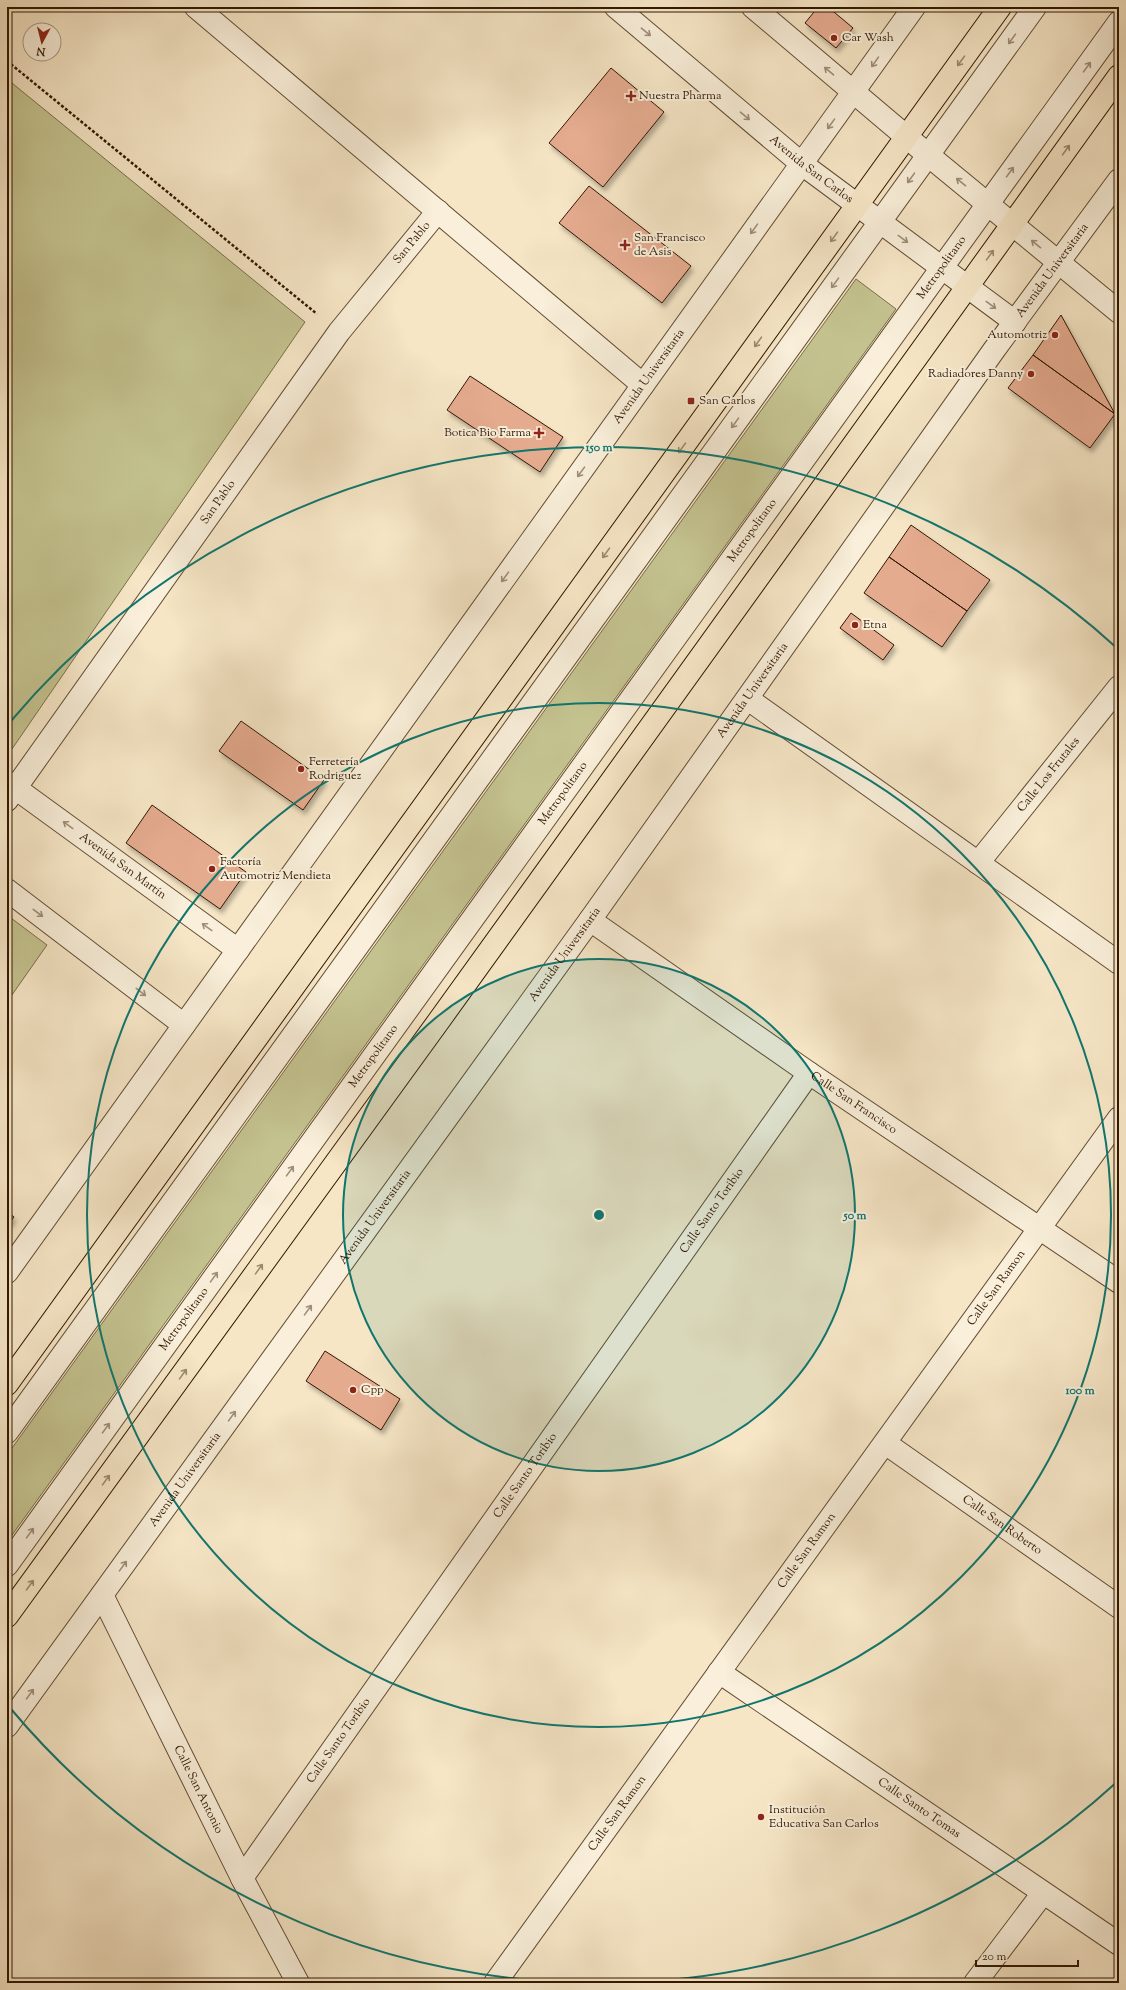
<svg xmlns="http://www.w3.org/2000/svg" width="1126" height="1990" viewBox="0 0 1126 1990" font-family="'Sorts Mill Goudy',serif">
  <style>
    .green { fill: #c4c390; stroke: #7a6e49 }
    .building { fill: #e5ab8f; stroke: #311802; filter: url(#shadow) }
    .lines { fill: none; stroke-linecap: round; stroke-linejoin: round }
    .minor-casing { stroke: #624c33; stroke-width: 24 }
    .major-casing { stroke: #311802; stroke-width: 24 }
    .path { stroke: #311802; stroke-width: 2.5; stroke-dasharray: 3 2; stroke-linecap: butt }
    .minor { stroke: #f9efda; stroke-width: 22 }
    .major { stroke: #f6e6c6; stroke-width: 22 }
    .oneway { stroke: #9f8e79 }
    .oneway2 { stroke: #9d896e }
    .ring { fill: none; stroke: #0f766e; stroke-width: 2 }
    .poi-dot { fill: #8f2418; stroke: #f9efda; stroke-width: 1.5 }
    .labels { text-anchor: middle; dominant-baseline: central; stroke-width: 4; stroke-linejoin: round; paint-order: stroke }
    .poi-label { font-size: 12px; fill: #311802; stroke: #f9efda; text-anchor: start }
    .street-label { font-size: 12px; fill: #311802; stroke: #f9efda }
    .centre { fill: #0f766e; stroke: #f9efda; stroke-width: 2 }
    .ring-label { font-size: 12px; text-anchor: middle; font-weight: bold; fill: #0f766e; stroke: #f9efda; stroke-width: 4; stroke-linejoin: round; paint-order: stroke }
  </style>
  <defs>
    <filter id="shadow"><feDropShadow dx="2.5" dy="4.5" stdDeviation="2" flood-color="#0004"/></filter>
  </defs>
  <rect width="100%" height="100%" fill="#f6e6c6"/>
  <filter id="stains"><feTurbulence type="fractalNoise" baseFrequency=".005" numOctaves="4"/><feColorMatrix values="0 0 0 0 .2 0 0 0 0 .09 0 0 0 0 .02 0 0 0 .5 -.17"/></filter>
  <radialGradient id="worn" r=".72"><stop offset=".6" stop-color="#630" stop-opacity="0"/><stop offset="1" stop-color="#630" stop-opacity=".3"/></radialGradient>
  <path class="green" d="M7,79L305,322L12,749L7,746Z
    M856,279L896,309L7,1542V1455Z
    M7,915L47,945L7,1002Z"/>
  <path class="building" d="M818,7H828L853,28L836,48L805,23Z
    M611,68L664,112L603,187L549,143Z
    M589,186L691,266L662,303L559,223Z
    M1061,315L1115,414L1033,355Z
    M1033,355L1115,414L1090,448L1008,388Z
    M470,376L563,437L540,472L447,410Z
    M911,525L990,580L967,611L889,557Z
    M889,557L967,611L942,647L864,593Z
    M851,613L894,645L883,660L840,628Z
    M241,721L324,780L303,810L219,751Z
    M152,805L246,872L220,909L126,843Z
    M7,1212L14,1217L7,1226Z
    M325,1351L400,1399L381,1430L306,1381Z"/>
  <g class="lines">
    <g class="minor-casing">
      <g id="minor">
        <path d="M196,7L643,385"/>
        <path id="s1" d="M616,7L802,164L1015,322"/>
        <path d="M753,7L928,155L1119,312"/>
        <path d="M748,699L1119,963"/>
        <path id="s2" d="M7,782L238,950"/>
        <path id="s3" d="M7,800L339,332L438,211"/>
        <path id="s4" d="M978,863L1119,687"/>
        <path d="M7,890L184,1025"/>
        <path id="s5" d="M590,920L809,1073L1119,1282"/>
        <path id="s6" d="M7,1272L914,7"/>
        <path d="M7,1432L1035,7"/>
        <path id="s7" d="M885,1443L1119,1607"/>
        <path id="s8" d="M7,1565L1119,22"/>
        <path id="s9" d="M102,1595L242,1878L298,1983"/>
        <path id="s10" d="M719,1672L1119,1944"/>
        <path id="s11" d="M7,1726L590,920L994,350L1119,180"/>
        <path id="s12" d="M242,1878L809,1073"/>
        <path id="s13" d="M495,1983L1119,1118"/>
        <path d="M975,1983L1043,1893"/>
      </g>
    </g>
    <g class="major-casing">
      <path id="major" d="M7,1384L1000,7
        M7,1616L438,1022L1119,76"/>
    </g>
    <path class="path" d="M7,61L317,314"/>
    <use href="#minor" class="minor"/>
    <use href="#major" class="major"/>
  </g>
  <defs><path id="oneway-shaft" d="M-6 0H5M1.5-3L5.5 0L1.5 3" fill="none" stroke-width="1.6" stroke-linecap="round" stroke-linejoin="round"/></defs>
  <g class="oneway">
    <use href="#oneway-shaft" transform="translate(646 32) rotate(40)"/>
    <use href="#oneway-shaft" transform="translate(1012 39) rotate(126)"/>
    <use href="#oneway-shaft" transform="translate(875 62) rotate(125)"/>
    <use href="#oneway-shaft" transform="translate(1087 67) rotate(-54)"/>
    <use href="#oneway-shaft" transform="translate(829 71) rotate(-140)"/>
    <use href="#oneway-shaft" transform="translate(745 116) rotate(40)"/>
    <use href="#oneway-shaft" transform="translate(831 124) rotate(126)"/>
    <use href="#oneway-shaft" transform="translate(1010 172) rotate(-54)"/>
    <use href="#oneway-shaft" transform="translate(911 178) rotate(126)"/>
    <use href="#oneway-shaft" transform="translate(961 182) rotate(-141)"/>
    <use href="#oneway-shaft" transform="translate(754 229) rotate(126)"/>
    <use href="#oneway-shaft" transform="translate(903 239) rotate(36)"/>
    <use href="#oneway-shaft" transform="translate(1036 244) rotate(-141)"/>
    <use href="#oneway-shaft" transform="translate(835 283) rotate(126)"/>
    <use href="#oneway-shaft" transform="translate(991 305) rotate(36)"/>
    <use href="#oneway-shaft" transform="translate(735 423) rotate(126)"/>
    <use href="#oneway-shaft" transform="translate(581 472) rotate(126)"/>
    <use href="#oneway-shaft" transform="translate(505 577) rotate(126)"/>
    <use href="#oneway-shaft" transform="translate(68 825) rotate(-144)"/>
    <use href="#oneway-shaft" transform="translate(38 913) rotate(37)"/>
    <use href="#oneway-shaft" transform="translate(207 927) rotate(-144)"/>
    <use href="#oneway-shaft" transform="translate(141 992) rotate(38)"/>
    <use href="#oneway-shaft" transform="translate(290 1171) rotate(-54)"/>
    <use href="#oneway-shaft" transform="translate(214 1277) rotate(-54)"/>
    <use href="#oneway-shaft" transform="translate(308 1310) rotate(-54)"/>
    <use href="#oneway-shaft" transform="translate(232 1416) rotate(-54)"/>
    <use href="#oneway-shaft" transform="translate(106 1428) rotate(-54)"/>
    <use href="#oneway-shaft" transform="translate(30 1533) rotate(-54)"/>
    <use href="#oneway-shaft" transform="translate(123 1566) rotate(-54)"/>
    <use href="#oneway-shaft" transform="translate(30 1694) rotate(-54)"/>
  </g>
  <g class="oneway2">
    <use href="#oneway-shaft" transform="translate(961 61) rotate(126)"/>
    <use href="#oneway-shaft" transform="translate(1066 150) rotate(-54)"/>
    <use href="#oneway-shaft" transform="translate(834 237) rotate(126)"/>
    <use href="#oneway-shaft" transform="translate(990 255) rotate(-54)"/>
    <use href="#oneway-shaft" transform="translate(758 342) rotate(126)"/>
    <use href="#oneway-shaft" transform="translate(682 448) rotate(126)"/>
    <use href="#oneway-shaft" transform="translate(606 553) rotate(126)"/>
    <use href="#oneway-shaft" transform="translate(259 1269) rotate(-54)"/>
    <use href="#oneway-shaft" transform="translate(183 1374) rotate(-54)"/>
    <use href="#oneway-shaft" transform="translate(106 1480) rotate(-54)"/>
    <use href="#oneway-shaft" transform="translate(30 1585) rotate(-54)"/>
  </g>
  <circle cx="599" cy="1215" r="256" fill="#0f766e" fill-opacity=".12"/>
  <g class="ring">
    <circle cx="599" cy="1215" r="256"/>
    <circle cx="599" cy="1215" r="512"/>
    <path d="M1118 1781A768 768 0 0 1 606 1983M592 1983A768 768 0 0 1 11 1709M11 721A768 768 0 0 1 1118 649"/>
  </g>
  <g class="poi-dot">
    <circle cx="834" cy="38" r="4"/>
    <path d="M629 90h4v4h4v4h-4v4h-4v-4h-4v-4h4z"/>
    <path d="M623 239h4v4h4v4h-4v4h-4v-4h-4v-4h4z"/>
    <circle cx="1055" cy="335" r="4"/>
    <circle cx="1031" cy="374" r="4"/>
    <rect x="687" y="397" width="8" height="8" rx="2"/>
    <path d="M537 427h4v4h4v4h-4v4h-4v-4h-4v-4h4z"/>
    <circle cx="855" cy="625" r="4"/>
    <circle cx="301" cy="769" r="4"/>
    <circle cx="212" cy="869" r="4"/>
    <circle cx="353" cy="1390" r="4"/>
    <circle cx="761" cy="1817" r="4"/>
  </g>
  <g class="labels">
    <g class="poi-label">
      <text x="842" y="38">Car Wash</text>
      <text x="639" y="96">Nuestra Pharma</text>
      <text x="634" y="238">San Francisco<tspan x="634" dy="14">de Asis</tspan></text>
      <text x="1047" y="335" text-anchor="end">Automotriz</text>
      <text x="1023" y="374" text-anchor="end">Radiadores Danny</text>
      <text x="699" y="401">San Carlos</text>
      <text x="531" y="433" text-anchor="end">Botica Bio Farma</text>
      <text x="863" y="625">Etna</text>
      <text x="309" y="762">Ferretería<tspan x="309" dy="14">Rodriguez</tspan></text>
      <text x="220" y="862">Factoría<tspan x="220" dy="14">Automotriz Mendieta</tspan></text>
      <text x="361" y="1390">Cpp</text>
      <text x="769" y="1810">Institución<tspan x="769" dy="14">Educativa San Carlos</tspan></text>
    </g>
    <g class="street-label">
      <text stroke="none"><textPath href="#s1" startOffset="254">Avenida San Carlos</textPath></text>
      <text stroke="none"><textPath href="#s3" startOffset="689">San Pablo</textPath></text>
      <text stroke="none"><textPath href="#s8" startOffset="1599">Metropolitano</textPath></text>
      <text stroke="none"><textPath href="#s11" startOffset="1792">Avenida Universitaria</textPath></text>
      <text stroke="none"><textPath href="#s6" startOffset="1102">Avenida Universitaria</textPath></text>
      <text stroke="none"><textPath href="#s3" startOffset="365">San Pablo</textPath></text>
      <text stroke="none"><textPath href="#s8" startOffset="1275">Metropolitano</textPath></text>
      <text stroke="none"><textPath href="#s11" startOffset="1276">Avenida Universitaria</textPath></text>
      <text stroke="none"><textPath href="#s4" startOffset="113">Calle Los Frutales</textPath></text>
      <text stroke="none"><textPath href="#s8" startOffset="951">Metropolitano</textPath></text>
      <text stroke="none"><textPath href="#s2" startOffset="143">Avenida San Martín</textPath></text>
      <text stroke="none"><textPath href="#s11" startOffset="952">Avenida Universitaria</textPath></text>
      <text stroke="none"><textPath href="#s8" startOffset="627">Metropolitano</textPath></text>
      <text stroke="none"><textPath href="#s5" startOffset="321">Calle San Francisco</textPath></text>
      <text stroke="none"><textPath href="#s12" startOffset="816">Calle Santo Toribio</textPath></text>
      <text stroke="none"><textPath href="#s11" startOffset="628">Avenida Universitaria</textPath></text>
      <text stroke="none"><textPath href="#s13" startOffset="857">Calle San Ramon</textPath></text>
      <text stroke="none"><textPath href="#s8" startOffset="303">Metropolitano</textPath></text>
      <text stroke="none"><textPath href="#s12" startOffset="492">Calle Santo Toribio</textPath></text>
      <text stroke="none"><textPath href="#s11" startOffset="304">Avenida Universitaria</textPath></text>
      <text stroke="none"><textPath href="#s7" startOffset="143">Calle San Roberto</textPath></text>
      <text stroke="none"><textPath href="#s13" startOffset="533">Calle San Ramon</textPath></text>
      <text stroke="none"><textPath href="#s12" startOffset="168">Calle Santo Toribio</textPath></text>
      <text stroke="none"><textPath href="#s9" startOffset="217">Calle San Antonio</textPath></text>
      <text stroke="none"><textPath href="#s10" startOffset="242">Calle Santo Tomas</textPath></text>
      <text stroke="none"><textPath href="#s13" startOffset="209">Calle San Ramon</textPath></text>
    </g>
  </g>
  <circle cx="599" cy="1215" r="6" class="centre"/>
  <g class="ring-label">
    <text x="599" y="451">150 m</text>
    <text x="855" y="1219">50 m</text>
    <text x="1080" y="1394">100 m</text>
  </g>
  <rect width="1126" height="1990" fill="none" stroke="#f6e6c6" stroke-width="24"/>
  <rect x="8" y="8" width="1110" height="1974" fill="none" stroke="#311802" stroke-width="2"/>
  <rect x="12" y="12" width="1102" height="1966" fill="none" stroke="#311802"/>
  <g transform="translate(42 42) rotate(187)"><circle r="19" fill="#f9efda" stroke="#a99984"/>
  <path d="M0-3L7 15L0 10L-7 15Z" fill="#8f2418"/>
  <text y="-6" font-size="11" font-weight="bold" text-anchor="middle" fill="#311802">N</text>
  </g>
  <path d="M976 1960v6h102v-6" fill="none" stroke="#311802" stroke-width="2"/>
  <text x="982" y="1960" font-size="12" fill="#311802" stroke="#f9efda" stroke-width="3" paint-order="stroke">20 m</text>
  <rect width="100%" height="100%" filter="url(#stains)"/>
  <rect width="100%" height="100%" fill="url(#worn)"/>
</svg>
